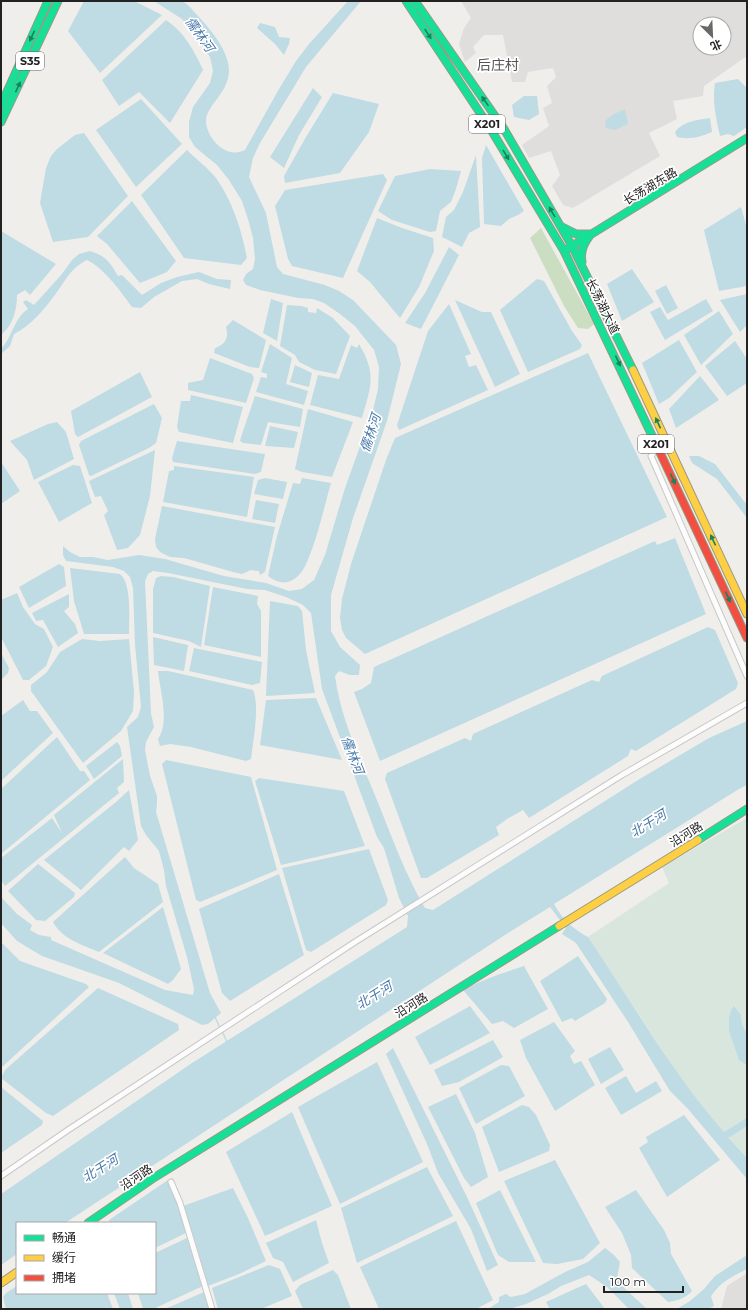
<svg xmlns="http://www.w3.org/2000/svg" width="748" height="1310" viewBox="0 0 748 1310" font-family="Montserrat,'Noto Sans SC',sans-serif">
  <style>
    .residential { fill: #dfdedc; fill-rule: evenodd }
    .forest { fill: #cbdec1 }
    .wetland { fill: #d9e6de }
    .water { fill: #bfdbe3 }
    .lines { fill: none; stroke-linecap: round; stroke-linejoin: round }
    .stream { stroke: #bfdbe3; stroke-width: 1.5 }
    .street-casing { stroke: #c9c8c7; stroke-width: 7 }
    .fast-casing { stroke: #999a82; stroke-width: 9 }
    .slow-casing { stroke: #999a82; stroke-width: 9 }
    .jam-casing { stroke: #999a82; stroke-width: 9 }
    .street { stroke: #fdfcfc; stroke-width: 5 }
    .fast { stroke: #16e098; stroke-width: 7 }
    .slow { stroke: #ffcf43; stroke-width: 7 }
    .jam { stroke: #f24e42; stroke-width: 7 }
    .oneway { fill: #1c815d }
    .labels { text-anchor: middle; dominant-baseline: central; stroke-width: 3.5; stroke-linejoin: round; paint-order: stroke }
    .shield { fill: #fff; stroke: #646464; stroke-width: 1 }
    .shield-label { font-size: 11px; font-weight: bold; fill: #222 }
    .street-label { font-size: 12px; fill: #222; stroke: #fff }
    .water-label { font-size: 13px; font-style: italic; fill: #4a7aab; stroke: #fff }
    .quarter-label { font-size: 14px; fill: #555; stroke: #fff }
  </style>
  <rect width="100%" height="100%" fill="#f0eeeb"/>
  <path class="residential" d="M461,1H747V56L704,86L703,96L673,101L677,119L649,133L660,156L573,208L563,205L552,186L560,175L551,151L529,158L522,145L549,126L543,108L552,103L547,86L556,77L553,68L528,72L525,82H512L503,35H484L473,47L476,53L465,62L459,44L464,28L471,18ZM700,24H724V48H700Z
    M747,1273V1309H721L727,1286Z"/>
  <path class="forest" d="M541,228L594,324L588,329L578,328L564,306L530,238Z"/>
  <path class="wetland" d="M747,818V1158L709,1115L676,1071L588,937L669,883L662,867Z"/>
  <path class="water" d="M84,1H134L162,15L100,73L68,31Z
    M154,1C161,1 175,0 181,1C188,3 193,11 197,15C211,30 234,56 228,78C225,93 212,102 207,115C201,132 224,161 245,150L279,89L296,61L309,44L348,1H361L306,67L260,143L253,158L249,177L266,213L277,267L283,274L325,285L339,291L353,300L396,345L401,364L387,421L353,518L331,595V631L340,647L360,665L359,675H350L339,671L335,676C341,721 362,763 379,805C393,840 406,876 425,908L433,910L638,780L709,738L747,721V785L739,789L554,904C564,921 571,927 588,937C632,1002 672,1073 724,1132L747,1118V1126L730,1137H728L747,1158V1179L688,1109L670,1091L628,1022L576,943L562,934L566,928L550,907L508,933L65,1223H17V1254L1,1265V1194L192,1063L407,927L408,916L399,898L384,848L377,837L322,689L311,613L303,605L286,597L265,590L247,589L168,573L153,571L148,574L145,581L151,713L154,727L146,742L145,750L150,776L157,796V804L156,812L210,993L221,1013L208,1024L202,1025L119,983L42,956L17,941L1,923V897L17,914L32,925L30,930L39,935L51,937V940L165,990L193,995L194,989L187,957L166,886L164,870L159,851L146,835L141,826L127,727L138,717L141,707L135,645L133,588L130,577L124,571L113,567L66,561L63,555V546L70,552L80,557H93L108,560L139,555L165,559L224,576L266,583L289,591L302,589L314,580L325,555L345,488L373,410L378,389L379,367L374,350L355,326L340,314L324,303L313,299L298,298L260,290L246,285L243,280L246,274L253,269L255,259L253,238L248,219L242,201L229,180L217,165L195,147L189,137V122L193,107L210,83L213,71L210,57L182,19Z
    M166,20C184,32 194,50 203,70L170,123L139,92L119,106L102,80Z
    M260,23L275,27L279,37L290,38L289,44L284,55L275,44L257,28Z
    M738,79L747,88V127L734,136L728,134L720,136C716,118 712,101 715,83Z
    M313,88L322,97L299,135L284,168L270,157Z
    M333,93L379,104L369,132L340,173L285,183L284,176L306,137Z
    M524,96H537L539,114L529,120L514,117L512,105Z
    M141,99L182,144L136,187L96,130Z
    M625,109L628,124L615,130L606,128L605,121L612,115Z
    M710,118L712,132C700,137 690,140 677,137L675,132C683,121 697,120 710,118Z
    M84,133L128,196L88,237L53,242L40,203L46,168L51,156L57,149L75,135Z
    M486,145L524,211L518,215L509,219L501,226L484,224L482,158Z
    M187,150C196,159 208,168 216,178C232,200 242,231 247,258L241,265L184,258L141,195Z
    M476,155L480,227L469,233L462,247L442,237L446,217L454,210L463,192Z
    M430,169L461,171L456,189L451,202L440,211L436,231L430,232L392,220L378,211L395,176Z
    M383,174L387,180L343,278L292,266L288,259L275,206L285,190Z
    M132,201L176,261L167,272L140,283L107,244L97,236Z
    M741,207L747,228V286L719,291L704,230Z
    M377,218L402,228L433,238L434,251L419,287L400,318L370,282L357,271Z
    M1,231L56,264L30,295L25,290L17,295C17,310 13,325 1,335Z
    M449,247L459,255L421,329L405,323L425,293Z
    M90,251C106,256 110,262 118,276L122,275L142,295L161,283L177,277L199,272L217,279L231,280L230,289L209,284L197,279L182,281L154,297L141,308L132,307C122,293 104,268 87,260C69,269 66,281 54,296C44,310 30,326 14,334L10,346L1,354V349C12,338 14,318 28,309L23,302L26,300L34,305L62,274L72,260L79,254Z
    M632,269L654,302L622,321L607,284Z
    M537,279L544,281L572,331L582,345L580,349L528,372L500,310Z
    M666,285L678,308L667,314L655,291Z
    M747,294V325L740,332L720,300Z
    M271,299L283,303L277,341L263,333Z
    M706,299L713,311L665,340L650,312L660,307L668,320Z
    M455,300L482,312H491L520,374L495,387Z
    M449,304L471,354L465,356L469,367L476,365L488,390L399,430L397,425L428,331Z
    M287,305L301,306L308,308V312L316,313L317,308L333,318L350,336L336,374L315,370L299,362L295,355L280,346Z
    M719,311L733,334L701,365L684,335Z
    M233,320L266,340L259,368L250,367L214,353L215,348C226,344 229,338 226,327Z
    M679,340L697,372L669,398L659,404L642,363Z
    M735,341L747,359V383L727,396L705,366Z
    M270,344L292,358L286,384L308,391L304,405L256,392L261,377L267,378V374L261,372Z
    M359,344C377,374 371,386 362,418L310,405L318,375L339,379L351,345L357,348Z
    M588,353L667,517L365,654L346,638L342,630L340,618L342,599L351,564L386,460L395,438Z
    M210,358L252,374L254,378L246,403L188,390V383L203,380Z
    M295,365L312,373L309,387L290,382Z
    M140,372L152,397L78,437L75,434L71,411Z
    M700,376L719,400L676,428L669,409Z
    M191,395L243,407L233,443L179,432L177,427L181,401H190Z
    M255,396L303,409L300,427L268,422L261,445L243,443L240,441L241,437Z
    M154,404L162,418L156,443L149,448L91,476L89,475L79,445L81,441Z
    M308,409L353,422L332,477L302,472L295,469Z
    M57,422L66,432L74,459L34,480L27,460L10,441L48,424Z
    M270,426L298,432L294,448L265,446Z
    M177,441L265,454L261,472L255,474L173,462L172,458Z
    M155,450L150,496L140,535L128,548L117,550L104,515L108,511L101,496L95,497L89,481Z
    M689,456H699L715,464L747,505V518L717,479L692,463Z
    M1,462L20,491L1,504Z
    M73,465L80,466L92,503L59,522L38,482Z
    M174,466L254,477L247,517L163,502L169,471L174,470Z
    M265,478L287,482L283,499L254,494L258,480Z
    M302,478L331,483C325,503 312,564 298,576C289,585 278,584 268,576L277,536L293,483L300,484Z
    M256,500L279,504L275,523L252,519Z
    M162,506L275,527L265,572L260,575L259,571L251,570L242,574L233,572L184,558L170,557L160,552L156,547L155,539Z
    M675,538L706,614L380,761L354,692L362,689L371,683L374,667L655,541L657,545Z
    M59,564L64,567L66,586L29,608L19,587Z
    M70,568L120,574C132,584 129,619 129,634H84L74,601Z
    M161,576L173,577L210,586L201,647L189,641L153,633V589L156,578Z
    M213,587L258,596L257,604L261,611V657L204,645Z
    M17,593L23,607L35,624L44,629L53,647L46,666L29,680H23L21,676L1,637V600Z
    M69,594V607L64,611L75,624L78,633L58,647L43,620L36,621L32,613Z
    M270,601L298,606L302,611L306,650L315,693L266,696Z
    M708,627L715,630L738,683L736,689L636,751L631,749L628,756L529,818L523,810L507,819L496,827L499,835L427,878H421L385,779L387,773L465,738L471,741L473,734L592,680L599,682L602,676Z
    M153,637L188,645L184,671L154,665Z
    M82,639L100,641L129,639L134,692L133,711L121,731L83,763L31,691V685L47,672L60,652Z
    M194,648L262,662L260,683L252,685L189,671Z
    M1,653L9,668L8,673L1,680Z
    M158,671H168L253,690C260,705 253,742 251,759L246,761L191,747L170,744L160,746L158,739C170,722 160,691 158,671Z
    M316,698L342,760L260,745L266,700Z
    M23,700L30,711H37L53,733L1,781V716Z
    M57,737L80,771H84L90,780L1,854V789Z
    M117,742L120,746L122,756L94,779L86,766Z
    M123,759L124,782L117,788L119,793L5,886L1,880V858L52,818L62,833L54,815Z
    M166,760L251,777L277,870L200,902L196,900L162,764Z
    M259,778L344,791L365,846L281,865L255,781Z
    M129,790L138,840L129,851L124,847L81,890L44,860L116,802Z
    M369,849L388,900L386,905L311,952L306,950L282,868Z
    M125,857L134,868L158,884L163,902L99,952C82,945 61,938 53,922Z
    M38,864L75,893L74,897L45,921L36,920L8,891Z
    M279,874L304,955L230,1001L222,993L199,909Z
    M163,907L181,969L173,980L168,984L103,953Z
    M1,942L20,961L86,984L89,987L1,1068Z
    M578,956L607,999L605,1003L575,1021L572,1018L562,1022L540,981Z
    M524,966L548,1009L514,1028L503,1021L492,1024L463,990C483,979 503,973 524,966Z
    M98,988L178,1024L179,1030L53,1116L46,1113L1,1078L5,1070Z
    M470,1006L490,1033L430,1065L415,1037Z
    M734,1006L741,1015C740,1024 745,1028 747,1036C748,1044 747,1057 747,1065L739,1060L729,1031V1018L731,1010Z
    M554,1022L575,1051L570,1056L574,1064L581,1061L595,1085L555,1111L526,1058L520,1040Z
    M493,1040L503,1057L459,1082L442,1086L434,1070Z
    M610,1047L624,1070L601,1084L588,1059Z
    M393,1048L467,1197L498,1265L487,1271L471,1229L438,1173L427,1144L386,1054Z
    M377,1062L423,1162L340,1204L298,1107Z
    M501,1065L509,1066L525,1096L476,1124L459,1088Z
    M626,1076L636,1093L656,1081L662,1091L621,1115L605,1088Z
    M1,1087L43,1121L42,1125L1,1153Z
    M456,1094L475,1133L488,1177L471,1187L464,1178L428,1107Z
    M522,1105L529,1107L536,1115L550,1145L549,1151L499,1172L482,1127Z
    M292,1112L332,1206L265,1236L226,1152Z
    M684,1115L720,1160L667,1197L639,1148L648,1142L646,1137Z
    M555,1160L600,1243L583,1259L557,1264L543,1263L504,1181Z
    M427,1167L453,1216L357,1263L341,1208Z
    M168,1180L176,1200L186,1233L155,1248V1223H110L109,1220Z
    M233,1188L248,1218L266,1261L239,1274L208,1286L195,1241L183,1206Z
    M500,1190L536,1262H509L498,1255L476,1203Z
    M636,1190L664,1230L670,1243L671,1254L692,1291C686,1298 677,1301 668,1302L632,1268L631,1255L622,1233L605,1207Z
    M316,1220L322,1243L329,1263L293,1282L283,1262L273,1258L266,1243Z
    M456,1221L493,1300L476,1309H379L360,1267Z
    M187,1238L203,1286L153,1309H143L138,1293H155V1253Z
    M605,1248L614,1255L620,1262L617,1278L620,1284L647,1309H629L607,1287L589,1275L561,1286L548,1294L526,1304L509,1309H488L499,1302V1297L506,1294L511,1297L525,1294L565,1272L588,1262Z
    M747,1255V1269C731,1277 721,1282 711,1296L714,1306L708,1309H677L690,1301L704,1289L715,1276Z
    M269,1265L280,1269L292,1296L261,1309H218L212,1288Z
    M333,1270L338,1275L351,1309H303L295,1291L300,1285Z
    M586,1284L605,1309H550L546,1302Z
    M17,1286V1293H107L113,1309H6L3,1297L6,1293Z
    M204,1292L209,1309H165Z
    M114,1293H128L133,1309H120Z"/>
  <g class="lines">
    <path class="stream" d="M215,1017L220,1028
      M222,1031L227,1042"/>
    <g class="street-casing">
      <path id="street" d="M657,447L651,456L747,676
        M1,1176L68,1130L355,942L622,775L747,703
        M171,1182L180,1203L212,1309"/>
    </g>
    <g class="fast-casing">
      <path id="fast" d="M406,1L490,128L564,251L656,444
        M415,1L504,129L572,246L633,370
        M1,105L48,1
        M1,122L58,1
        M562,227L576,234H591
        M564,251L747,138
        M582,262C580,251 584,243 591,234
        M698,840L747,809
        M88,1223L152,1179L559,926"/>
    </g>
    <g class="slow-casing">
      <path id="slow" d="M633,370L747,614
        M559,926L698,840
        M1,1283L17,1272"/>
    </g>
    <g class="jam-casing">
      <path id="jam" d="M656,444L747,638"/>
    </g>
    <use href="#street" class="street"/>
    <use href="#fast" class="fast"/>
    <use href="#slow" class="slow"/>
    <use href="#jam" class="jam"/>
  </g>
  <defs><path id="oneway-solid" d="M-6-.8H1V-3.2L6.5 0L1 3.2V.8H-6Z"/></defs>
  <g class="oneway">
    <use href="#oneway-solid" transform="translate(428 34) rotate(57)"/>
    <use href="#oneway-solid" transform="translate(32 36) rotate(115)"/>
    <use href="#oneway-solid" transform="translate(18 87) rotate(-65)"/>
    <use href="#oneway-solid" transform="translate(485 101) rotate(-125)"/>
    <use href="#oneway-solid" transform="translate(506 155) rotate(59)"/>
    <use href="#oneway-solid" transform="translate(552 212) rotate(-120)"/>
    <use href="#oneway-solid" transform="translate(618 361) rotate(65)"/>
    <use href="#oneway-solid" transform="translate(658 423) rotate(-115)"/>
    <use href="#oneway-solid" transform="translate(673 479) rotate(65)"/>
    <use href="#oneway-solid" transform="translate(713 540) rotate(-115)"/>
    <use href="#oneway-solid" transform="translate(728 597) rotate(65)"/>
  </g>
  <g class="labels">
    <g class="shield">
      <rect x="16" y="52" width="28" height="18" rx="3"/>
      <rect x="469" y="115" width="36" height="18" rx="3"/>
      <rect x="638" y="435" width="36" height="18" rx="3"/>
    </g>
    <g class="shield-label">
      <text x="30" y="61">S35</text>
      <text x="487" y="124">X201</text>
      <text x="656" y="444">X201</text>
    </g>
    <g class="street-label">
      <text transform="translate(650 186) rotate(-31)">长荡湖东路</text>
      <text transform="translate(603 306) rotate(64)">长荡湖大道</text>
      <text transform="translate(686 834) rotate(-32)">沿河路</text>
      <text transform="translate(411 1005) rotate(-32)">沿河路</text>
      <text transform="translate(136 1177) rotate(-34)">沿河路</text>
    </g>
    <g class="water-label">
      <text transform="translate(200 34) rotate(55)">儒林河</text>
      <text transform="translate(370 433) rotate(-72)">儒林河</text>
      <text transform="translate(353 755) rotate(69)">儒林河</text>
      <text transform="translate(648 823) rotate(-32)">北干河</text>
      <text transform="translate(374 995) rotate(-32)">北干河</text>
      <text transform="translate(100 1168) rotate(-32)">北干河</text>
    </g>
    <g class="quarter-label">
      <text x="498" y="65">后庄村</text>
    </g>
  </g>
  <rect width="748" height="1310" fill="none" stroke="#222222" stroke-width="4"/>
  <rect x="16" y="1222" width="140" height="72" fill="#ffffff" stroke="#a7a7a7"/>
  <rect x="24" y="1235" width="20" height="6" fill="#16e098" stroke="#a7a7a7"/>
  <text x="52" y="1242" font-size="12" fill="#222222">畅通</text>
  <rect x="24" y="1255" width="20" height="6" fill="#ffcf43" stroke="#a7a7a7"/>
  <text x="52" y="1262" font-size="12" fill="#222222">缓行</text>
  <rect x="24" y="1275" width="20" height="6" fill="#f24e42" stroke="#a7a7a7"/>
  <text x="52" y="1282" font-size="12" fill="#222222">拥堵</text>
  <g transform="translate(712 36) rotate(156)"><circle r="19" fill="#ffffff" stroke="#a7a7a7"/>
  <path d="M0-3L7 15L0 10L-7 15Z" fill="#6a6968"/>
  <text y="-6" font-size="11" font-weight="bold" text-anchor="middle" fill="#222222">北</text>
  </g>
  <path d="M604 1286v6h79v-6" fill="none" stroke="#222222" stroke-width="2"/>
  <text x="610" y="1286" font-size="12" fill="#222222" stroke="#ffffff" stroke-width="3" paint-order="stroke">100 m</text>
</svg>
